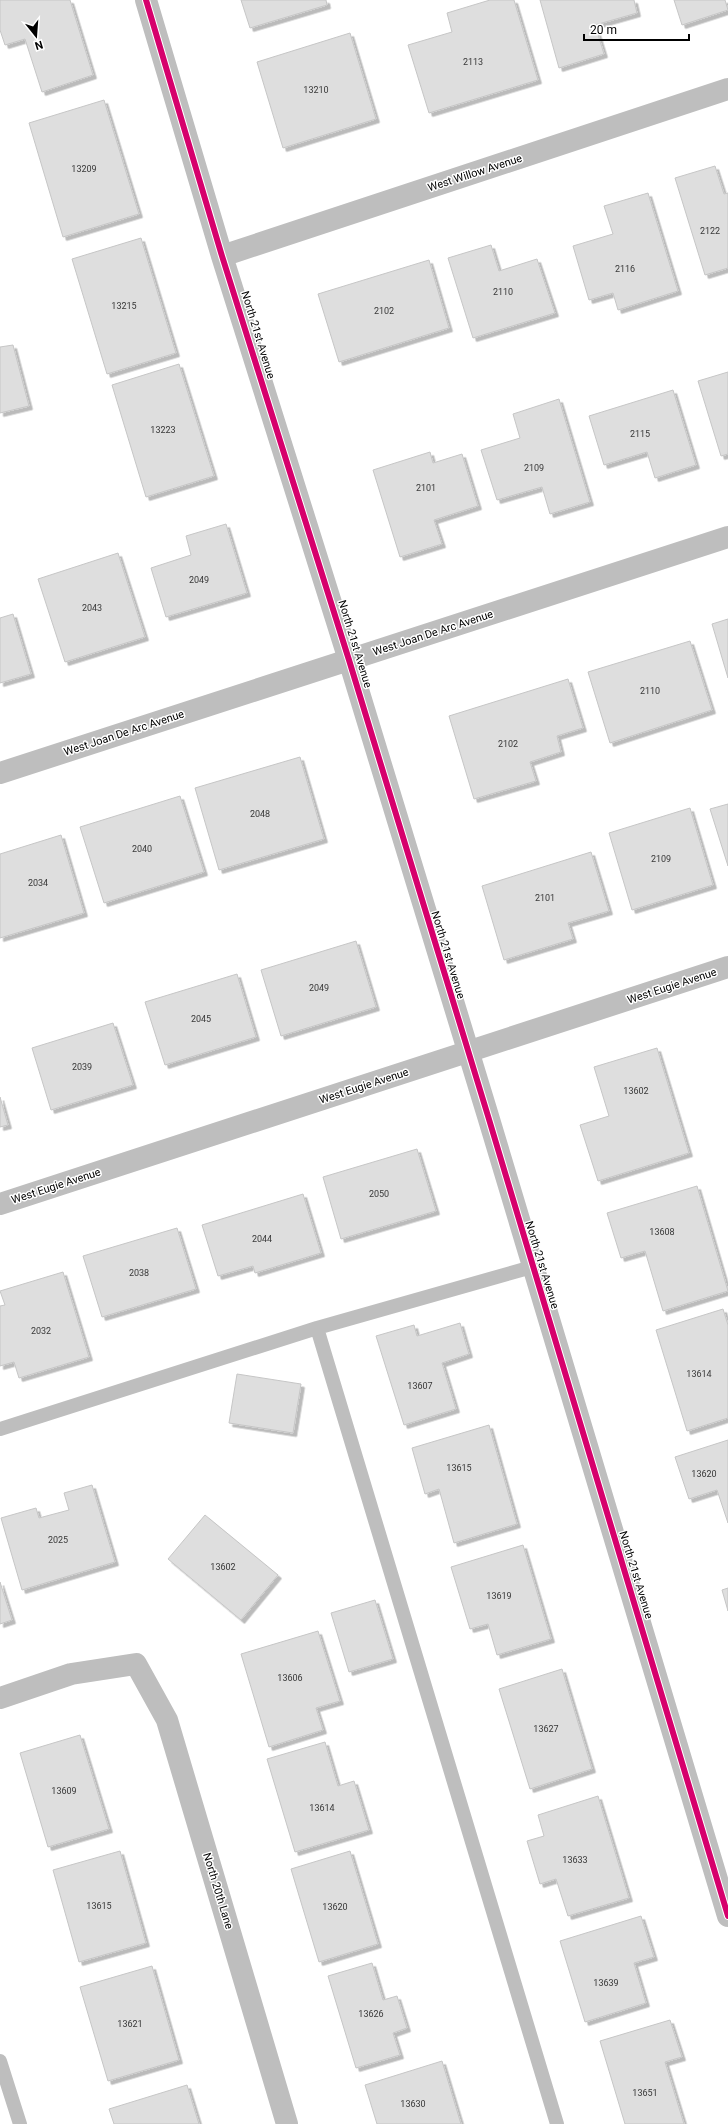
<svg xmlns="http://www.w3.org/2000/svg" width="728" height="2124" viewBox="0 0 728 2124" font-family="Roboto,sans-serif">
  <style>
    .building { fill: #dedede; stroke: #c6c6c6; filter: url(#shadow) }
    .lines { fill: none; stroke-linecap: round; stroke-linejoin: round }
    .service { stroke: #bebebe; stroke-width: 14 }
    .minor { stroke: #bebebe; stroke-width: 22 }
    .cycleway-casing { stroke: #fff; stroke-width: 8 }
    .cycleway { stroke: #d6006c; stroke-width: 6 }
    .labels { text-anchor: middle; dominant-baseline: central; stroke-width: 3; stroke-linejoin: round; paint-order: stroke }
    .number-label { font-size: 9px; fill: #383838 }
    .street-label { font-size: 11px; fill: #000; stroke: #fff }
  </style>
  <defs>
    <filter id="shadow"><feDropShadow dx="3.5" dy="3.5" stdDeviation="0" flood-color="#0004"/></filter>
  </defs>
  <rect width="100%" height="100%" fill="#fff"/>
  <path class="building" d="M0,0H70L93,75L42,92L25,39L5,45L0,30Z
    M241,0H326L327,5L250,28Z
    M490,0H514L538,80L429,113L408,45L452,32L447,13Z
    M540,0H634L637,13L595,25L604,54L559,68Z
    M674,0H725L728,10L682,25Z
    M350,33L376,119L283,148L257,62Z
    M104,100L139,214L63,237L29,123Z
    M715,166L724,194L728,193V268L705,275L675,178Z
    M648,193L678,291L618,310L613,293L589,300L573,246L613,234L604,206Z
    M141,238L176,353L107,374L72,259Z
    M491,245L499,271L537,259L555,313L473,338L448,258Z
    M429,260L449,328L339,362L318,294Z
    M13,345L29,406L0,413V347Z
    M179,364L214,476L146,497L112,385Z
    M728,372V454L721,456L698,381Z
    M673,390L696,465L655,478L647,452L604,465L589,416Z
    M559,399L590,502L550,514L542,487L497,500L481,450L520,438L513,414Z
    M430,452L433,463L462,454L478,506L434,520L442,544L400,557L373,470Z
    M226,524L247,593L166,617L151,568L191,555L186,536Z
    M118,553L145,637L65,662L38,579Z
    M13,614L31,674L0,683V618Z
    M728,619V678L712,624Z
    M690,641L712,710L610,743L588,672Z
    M568,679L583,728L557,736L561,752L530,762L536,781L474,799L449,716Z
    M300,757L324,839L219,870L195,788Z
    M180,796L204,872L104,903L80,827Z
    M728,804V866L710,809Z
    M690,808L713,885L632,910L609,833Z
    M61,835L84,913L0,938V854Z
    M591,852L609,911L568,923L573,939L504,960L482,886Z
    M356,941L376,1007L281,1036L261,970Z
    M237,974L256,1037L165,1065L145,1002Z
    M113,1023L133,1085L51,1110L32,1048Z
    M657,1048L689,1153L598,1181L580,1125L609,1116L594,1067Z
    M0,1097L8,1125L0,1127Z
    M417,1149L436,1211L341,1239L323,1177Z
    M697,1186L728,1291L663,1311L645,1251L621,1258L607,1213Z
    M303,1194L321,1253L255,1273L253,1266L218,1276L202,1225Z
    M177,1228L196,1289L102,1317L83,1256Z
    M63,1272L89,1357L19,1378L14,1362L0,1366V1306L5,1305L0,1291Z
    M723,1309L728,1325V1418L687,1431L656,1330Z
    M460,1323L469,1354L442,1363L456,1409L404,1425L376,1336L414,1325L417,1336Z
    M237,1374L301,1384L293,1433L229,1423Z
    M489,1425L517,1524L454,1543L439,1489L425,1494L412,1448Z
    M728,1440V1523L717,1490L689,1499L675,1457Z
    M92,1485L115,1562L22,1590L1,1518L36,1508L39,1518L69,1510L64,1493Z
    M205,1515L278,1575L241,1620L168,1559Z
    M523,1545L551,1639L497,1655L488,1624L470,1629L451,1567Z
    M0,1582L12,1620L0,1624Z
    M728,1588V1611L722,1590Z
    M375,1600L393,1659L349,1672L331,1613Z
    M318,1631L340,1701L316,1708L323,1730L269,1747L241,1654Z
    M562,1669L592,1769L530,1789L499,1689Z
    M80,1735L109,1829L48,1847L20,1753Z
    M325,1742L338,1786L354,1781L369,1830L295,1852L267,1759Z
    M598,1796L629,1898L568,1916L556,1879L540,1884L527,1841L544,1836L538,1815Z
    M120,1851L146,1943L79,1962L53,1870Z
    M350,1851L378,1944L319,1962L291,1869Z
    M641,1916L654,1957L634,1963L646,2003L585,2022L560,1941Z
    M372,1963L383,2000L397,1996L407,2028L393,2033L400,2055L356,2068L328,1976Z
    M152,1966L179,2060L108,2081L80,1987Z
    M670,2020L682,2057L665,2062L684,2124H625L600,2041Z
    M442,2061L461,2124H377L365,2085Z
    M187,2085L199,2124H114L109,2109Z"/>
  <g class="lines">
    <path class="service" d="M317,1328L557,2124
      M0,1429L317,1328L532,1267
      M0,2061L20,2124"/>
    <path class="minor" d="M146,0L222,256L349,660L488,1116L728,1916
      M222,256L728,89
      M0,773L728,537
      M0,1204L728,967
      M0,1698L71,1674L136,1664L167,1720L287,2124"/>
    <g class="cycleway-casing">
      <path id="cycleway" d="M146,0L222,256L349,660L488,1116L728,1916"/>
    </g>
    <use href="#cycleway" class="cycleway"/>
  </g>
  <g class="labels">
    <g class="number-label">
      <text x="473" y="62">2113</text>
      <text x="316" y="90">13210</text>
      <text x="84" y="169">13209</text>
      <text x="710" y="231">2122</text>
      <text x="625" y="269">2116</text>
      <text x="503" y="292">2110</text>
      <text x="124" y="306">13215</text>
      <text x="384" y="311">2102</text>
      <text x="163" y="430">13223</text>
      <text x="640" y="434">2115</text>
      <text x="534" y="468">2109</text>
      <text x="426" y="488">2101</text>
      <text x="199" y="580">2049</text>
      <text x="92" y="608">2043</text>
      <text x="650" y="691">2110</text>
      <text x="508" y="744">2102</text>
      <text x="260" y="814">2048</text>
      <text x="142" y="849">2040</text>
      <text x="661" y="859">2109</text>
      <text x="38" y="883">2034</text>
      <text x="545" y="898">2101</text>
      <text x="319" y="988">2049</text>
      <text x="201" y="1019">2045</text>
      <text x="82" y="1067">2039</text>
      <text x="636" y="1091">13602</text>
      <text x="379" y="1194">2050</text>
      <text x="662" y="1232">13608</text>
      <text x="262" y="1239">2044</text>
      <text x="139" y="1273">2038</text>
      <text x="41" y="1331">2032</text>
      <text x="699" y="1374">13614</text>
      <text x="420" y="1386">13607</text>
      <text x="459" y="1468">13615</text>
      <text x="704" y="1474">13620</text>
      <text x="58" y="1540">2025</text>
      <text x="223" y="1567">13602</text>
      <text x="499" y="1596">13619</text>
      <text x="290" y="1678">13606</text>
      <text x="546" y="1729">13627</text>
      <text x="64" y="1791">13609</text>
      <text x="322" y="1808">13614</text>
      <text x="575" y="1860">13633</text>
      <text x="99" y="1906">13615</text>
      <text x="335" y="1907">13620</text>
      <text x="606" y="1983">13639</text>
      <text x="371" y="2014">13626</text>
      <text x="130" y="2024">13621</text>
      <text x="645" y="2093">13651</text>
      <text x="413" y="2104">13630</text>
    </g>
    <g class="street-label">
      <text transform="translate(475 173) rotate(-18)">West Willow Avenue</text>
      <text transform="translate(258 335) rotate(73)">North 21st Avenue</text>
      <text transform="translate(433 633) rotate(-18)">West Joan De Arc Avenue</text>
      <text transform="translate(355 644) rotate(73)">North 21st Avenue</text>
      <text transform="translate(124 733) rotate(-18)">West Joan De Arc Avenue</text>
      <text transform="translate(448 955) rotate(73)">North 21st Avenue</text>
      <text transform="translate(672 986) rotate(-18)">West Eugie Avenue</text>
      <text transform="translate(364 1086) rotate(-18)">West Eugie Avenue</text>
      <text transform="translate(56 1186) rotate(-18)">West Eugie Avenue</text>
      <text transform="translate(542 1265) rotate(73)">North 21st Avenue</text>
      <text transform="translate(636 1575) rotate(73)">North 21st Avenue</text>
      <text transform="translate(218 1891) rotate(73)">North 20th Lane</text>
    </g>
  </g>
  <g transform="translate(36 36) rotate(163)" stroke="#ffffff" stroke-width="3" paint-order="stroke">
  <path d="M0-3L7 15L0 10L-7 15Z" fill="#000000"/>
  <text y="-6" font-size="11" font-weight="bold" text-anchor="middle" fill="#000000">N</text>
  </g>
  <path d="M584 34v6h105v-6" fill="none" stroke="#000000" stroke-width="2"/>
  <text x="590" y="34" font-size="12" fill="#000000" stroke="#ffffff" stroke-width="3" paint-order="stroke">20 m</text>
</svg>
